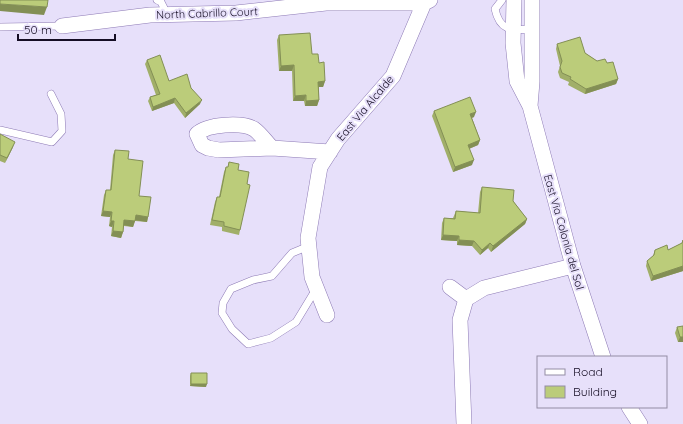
<svg xmlns="http://www.w3.org/2000/svg" width="683" height="424" viewBox="0 0 683 424" font-family="Quicksand,sans-serif">
  <style>
    .lines { fill: none; stroke-linecap: round; stroke-linejoin: round }
    .service-casing { stroke: #8d7ab5; stroke-width: 8 }
    .minor-casing { stroke: #8d7ab5; stroke-width: 16 }
    .service { stroke: #fff; stroke-width: 7 }
    .minor { stroke: #fff; stroke-width: 15 }
    .wall { fill: #a1af69 }
    .shaded-wall { fill: #838f55 }
    .building { fill: #bbcc7a; stroke: #838f55 }
    .labels { text-anchor: middle; dominant-baseline: central; stroke-width: 4; stroke-linejoin: round; paint-order: stroke }
    .street-label { font-size: 11px; fill: #150d24; stroke: #e7e0fa }
  </style>
  <rect width="100%" height="100%" fill="#e7e0fa"/>
  <g class="lines">
    <g class="service-casing">
      <path id="service" d="M157,0L161,2L167,14
        M502,0L495,9C500,32 512,30 532,29
        M0,27L62,26
        M0,130L52,142L62,131L61,114L51,94
        M309,246L292,253L272,276L253,280L231,289L223,303L222,313L232,329L248,344L271,338L296,322L316,289"/>
    </g>
    <g class="minor-casing">
      <path id="minor" d="M514,0L513,43L517,81L530,106L573,266L603,357
        M62,26L150,15L236,13L326,3H424
        M530,106L532,82V0
        M272,148C266,142 261,134 254,129C242,122 207,124 197,134L202,145L208,148L219,150L272,148L330,152
        M450,287L466,299
        M327,315L312,277L308,238L320,167L338,139L393,76L424,3L430,0
        M629,407L640,424
        M464,424L460,320L466,299L484,288L573,266"/>
    </g>
    <use href="#service" class="service"/>
    <use href="#minor" class="minor"/>
  </g>
  <path class="wall" d="M279,35L312,54L319,63L325,81L323,87H319V100L317,106H305L304,101H293L292,71H279L277,40Z
    M557,44L585,53L597,61L607,63L618,79L616,84L585,94L568,85L569,82L560,78L558,72L560,66L556,49Z
    M147,60L169,81L191,88L200,104L185,118L174,103L152,111L148,101L150,97L156,95L145,64Z
    M434,111L474,117L472,118L480,140L478,145L469,149L472,165L453,172L432,116Z
    M0,134L13,147L5,163L0,161Z
    M115,150L128,159L139,196L148,217L147,222L135,221L133,227L124,226L123,232L121,238L111,236L112,227L109,226L110,217L101,216L104,195L106,190H110L113,155Z
    M229,162L238,170L247,184L240,230L239,235L222,231V227L210,225L215,202L217,197H219L224,172L226,167H228Z
    M482,187L513,201L527,219L525,224L491,252L488,248L480,255L472,246L457,245V241L441,240L442,223L444,218H453L456,211L478,213L480,192Z
    M683,240V271L651,281L646,266L647,261L653,256L655,250H668L682,243Z
    M677,327L683,342H678L675,333Z
    M191,373L206,387L190,386V376Z"/>
  <path class="shaded-wall" d="M0,4L47,7L44,15L0,11Z
    M294,65L292,71H279L281,66Z
    M618,79L616,84L585,94L586,89Z
    M325,81L323,87H316L318,82Z
    M306,95L304,101H293L295,96Z
    M175,98L174,103L152,111L153,107Z
    M202,100L200,104L185,118L186,113Z
    M319,100L317,106H305L306,101Z
    M476,112L474,117L468,119L470,114Z
    M480,140L478,145L466,150L468,145Z
    M15,142L13,147L5,163L7,158Z
    M474,160L472,165L453,172L455,167Z
    M103,211L112,212L110,217L101,216Z
    M136,215L148,217L147,222L134,220Z
    M527,219L525,224L491,252L493,246Z
    M124,220L135,221L133,227L123,225Z
    M111,221H114L112,227L109,226Z
    M113,231L123,232L121,238L111,236Z
    M443,235L459,236L457,241L441,240Z
    M459,240L474,241L472,246L457,245Z
    M490,243L488,248L480,255L482,250Z
    M683,266V271L651,281L653,276Z
    M680,337H683V342H678Z
    M191,384H207L206,387L190,386Z"/>
  <path class="building" d="M0,0H48L47,7L0,4Z
    M310,33L312,54H318L319,63L324,62L325,81L318,82L319,100L306,101V95L295,96L294,65L281,66L279,35Z
    M580,37L585,53L597,61L605,59L607,63L613,62L618,79L586,89L570,79L571,77L562,73L560,67L562,61L557,44Z
    M160,55L169,81L187,74L191,88L202,100L186,113L175,98L153,107L150,97L160,94L147,60Z
    M470,97L476,112L470,114L480,140L468,145L474,160L455,167L434,111Z
    M0,134L15,142L7,158L0,155Z
    M115,150L129,151L128,159L143,161L139,196L151,197L148,217L136,215L135,221L124,220L123,232L113,231L114,221H111L112,212L103,211L106,190H111Z
    M229,162L239,164L238,170L249,172L247,184L250,185L240,230L224,226V222L212,220L217,197H220L226,167H228Z
    M482,187L514,190L513,201L527,219L493,246L490,243L482,250L474,241L459,240V236L443,235L444,218L455,219L456,211L480,213Z
    M683,240V266L653,276L647,261L654,255L655,250L667,245L668,250L682,243Z
    M683,326V337H680L677,327Z
    M191,373H207V384H191Z"/>
  <g class="labels">
    <g class="street-label">
      <text transform="translate(207 13) rotate(-2)">North Cabrillo Court</text>
      <text transform="translate(365 108) rotate(-50)">East Via Alcalde</text>
      <text transform="translate(564 232) rotate(74)">East Via Colonia del Sol</text>
    </g>
  </g>
  <rect x="537" y="356" width="130" height="52" fill="#e7e0fa" stroke="#938ca4"/>
  <rect x="545" y="369" width="20" height="6" fill="#ffffff" stroke="#938ca4"/>
  <text x="573" y="376" font-size="12" fill="#150d24">Road</text>
  <rect x="545" y="386" width="20" height="12" fill="#bbcc7a" stroke="#938ca4"/>
  <text x="573" y="396" font-size="12" fill="#150d24">Building</text>
  <path d="M18 34v6h97v-6" fill="none" stroke="#150d24" stroke-width="2"/>
  <text x="24" y="34" font-size="12" fill="#150d24" stroke="#e7e0fa" stroke-width="3" paint-order="stroke">50 m</text>
</svg>
